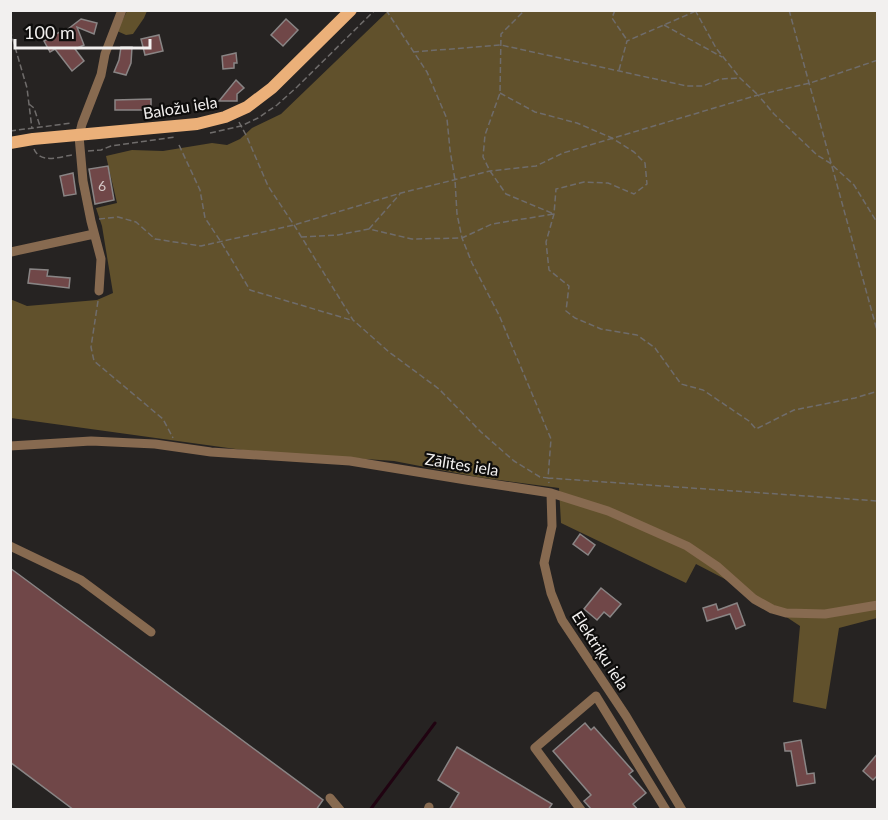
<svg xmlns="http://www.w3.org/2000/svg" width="888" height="820" viewBox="0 0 888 820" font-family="Lato,sans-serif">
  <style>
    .forest { fill: #61512c }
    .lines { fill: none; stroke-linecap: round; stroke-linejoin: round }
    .stream { stroke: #200311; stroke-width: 3 }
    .building { fill: #704748; stroke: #898585; stroke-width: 1.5 }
    .path { stroke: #6f6c6b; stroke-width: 1.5; stroke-dasharray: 6 3; stroke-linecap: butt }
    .minor { stroke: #876a50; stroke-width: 9 }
    .major { stroke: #ebb079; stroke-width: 12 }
    .labels { text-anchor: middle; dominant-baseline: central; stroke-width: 4.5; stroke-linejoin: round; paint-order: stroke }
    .number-label { font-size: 14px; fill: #d2c6c5 }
    .street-label { font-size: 16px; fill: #f2f0ef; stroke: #0e0d0c }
  </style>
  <rect width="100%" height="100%" fill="#262322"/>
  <path class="forest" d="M127,11H147L144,18L133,34L126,35L117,31Z
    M388,11H877V618L839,628L826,709L793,702L800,626L746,590L696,564L686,583L561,523L559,488L477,477L394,461L250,451L11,418L10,299L27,306L97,300L113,293L102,226L96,208L117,203L106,156L132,150L163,151L212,143L227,145L240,139L252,128L281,114Z"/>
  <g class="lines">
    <path class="stream" d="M370,810L435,723"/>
  </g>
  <path class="building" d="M81,19L97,23L94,34L77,27L84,45L75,49L84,61L72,71L55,49L50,52L44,41L63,30L64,32Z
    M286,19L298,30L283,46L271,35Z
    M159,35L163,51L145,55L141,39Z
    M121,47H132L131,63L126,75L114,72L119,60Z
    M236,53L237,63H234V68L223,69L222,56Z
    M236,80L244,88L237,94V101H219Z
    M151,99V110H115V100Z
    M108,166L114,200L95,204L89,169Z
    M73,173L76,194L64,196L60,176Z
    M30,269L48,270L47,276L70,278L69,288L28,283Z
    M580,534L595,545L588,555L573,544Z
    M10,568L323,800L316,810H74L10,762Z
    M601,588L621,604L610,617L604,612L597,620L584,609Z
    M737,603L745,625L736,629L730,614L707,621L703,608L716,604L718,610Z
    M585,723L591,730L594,727L633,771L629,774L646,793L633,804L638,810H592L584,801L591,795L553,751Z
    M801,740L807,774L814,773L815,783L797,786L791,751H785L784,743Z
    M457,747L552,804L548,810H449L459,793L438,780Z
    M878,753V775L873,780L863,771Z"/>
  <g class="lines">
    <path class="path" d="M386,10L427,72L447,119L450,150L455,180L457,214L462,238L472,263L499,315L551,439L548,478L878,501
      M615,10L612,18L627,40
      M695,10L716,48L740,78L758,95L810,83L878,60
      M789,10L878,334
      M664,25L722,57
      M10,30L27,88L32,129
      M413,52L501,45L687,86H703L720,79L740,78
      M619,70L627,41L696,11
      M500,93L535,112L577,123L612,138L634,152L645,163L647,184L634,194L608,183L584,182L556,189L554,214L546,242L549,270L569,286L566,311L575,318L601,329L637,335L655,348L681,384L703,390L749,421L756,429L794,410L855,398L878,391
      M29,104L34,108L40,126
      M239,122L247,137L268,186L294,225L353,320L389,352L439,389L481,432L514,461L540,477L548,478L549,483
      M10,131L72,123
      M210,133L241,126L258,118L277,105L297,87L375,10
      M179,145L200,190L205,218L221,242L250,290L351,320
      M34,149C40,164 59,157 72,155
      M88,151L101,150L111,146L175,137
      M99,219L118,217L136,222L155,239L201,246L294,225L401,193L490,171L536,166L563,153L758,95L774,114L817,155L830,163L854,185L878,224
      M369,229L400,194
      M301,237L338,235L369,229L412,239L462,238L492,224L554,214L506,194L490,171L483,157L485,135L500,93L501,34L525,10
      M98,301L91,347L94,361L163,419L173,438"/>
    <path class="minor" d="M11,252L94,234
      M99,291L101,259L91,221L83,181L79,136L82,124L101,75L105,54L122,10
      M10,446L91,441L155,444L211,452L350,461L466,480L551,493L608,511L687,546L718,567L754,599L772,609L786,613L825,614L878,605
      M551,493L552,526L544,563L551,593L562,620L626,716L682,810
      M10,546L81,580L151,632
      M330,798L340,810
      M428,810L429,807
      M581,810L535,748L596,696L666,810"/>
    <path class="major" d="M10,143L33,139L197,124L225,117L247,107L272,88L351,10"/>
  </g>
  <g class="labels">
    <g class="number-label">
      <text x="102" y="185">6</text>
    </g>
    <g class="street-label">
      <text transform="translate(180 107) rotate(-9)">Baložu iela</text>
      <text transform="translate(462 464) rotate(9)">Zālītes iela</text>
      <text transform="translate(601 650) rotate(57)">Elektriķu iela</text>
    </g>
  </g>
  <rect width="888" height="820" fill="none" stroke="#f2f0ef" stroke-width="24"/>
  <path d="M15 39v9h135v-9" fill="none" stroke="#f2f0ef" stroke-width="3"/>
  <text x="24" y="39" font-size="18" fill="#f2f0ef" stroke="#0e0d0c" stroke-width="4.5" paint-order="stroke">100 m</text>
</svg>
